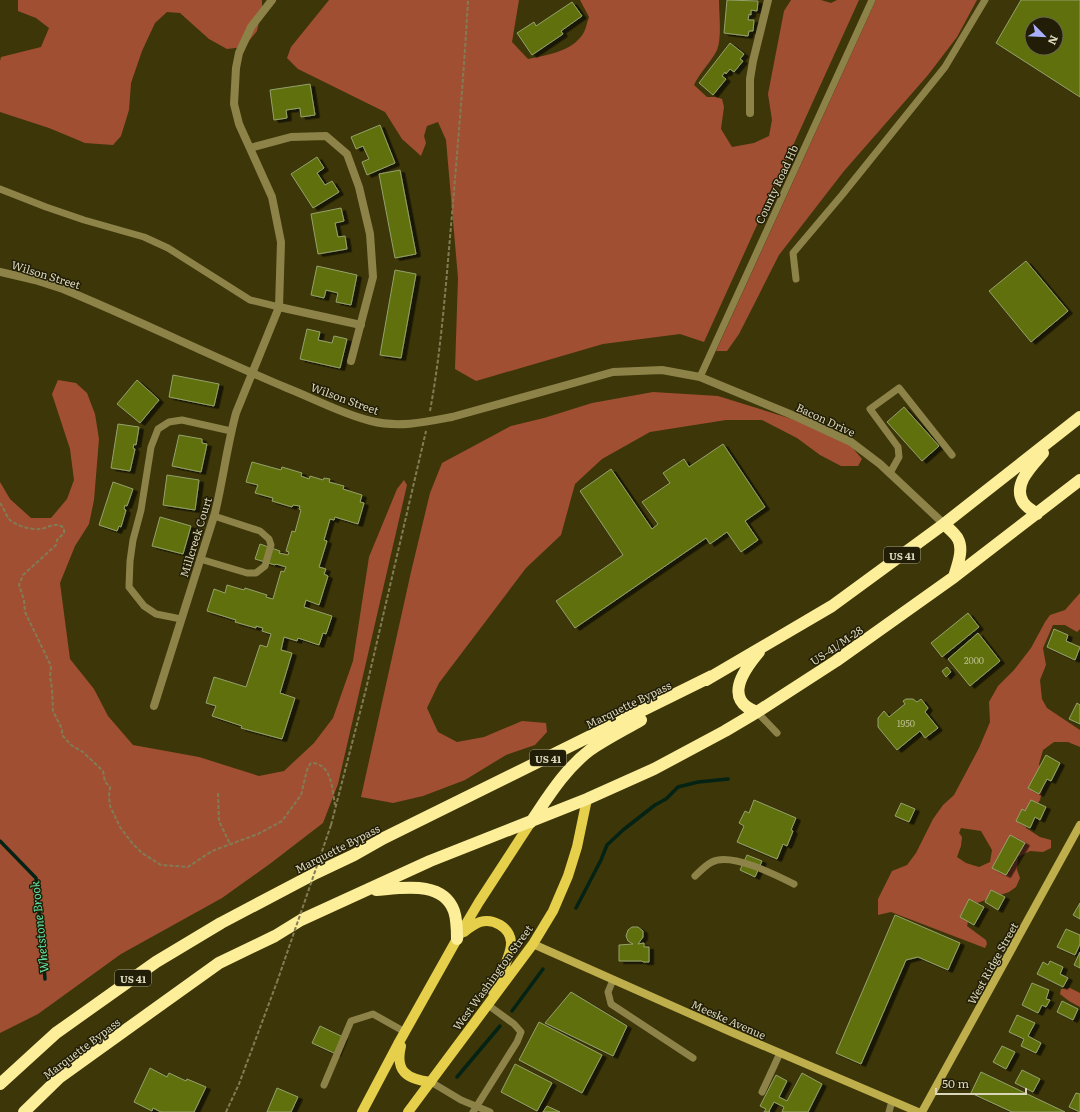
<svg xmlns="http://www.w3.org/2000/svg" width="1080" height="1112" viewBox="0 0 1080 1112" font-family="Literata,serif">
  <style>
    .forest { fill: #a14f32; fill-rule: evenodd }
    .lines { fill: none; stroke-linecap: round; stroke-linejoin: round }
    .stream { stroke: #042315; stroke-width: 3.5 }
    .building { fill: #5e6f0c; stroke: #95a26c; fill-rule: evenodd; filter: url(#shadow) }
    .path { stroke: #817c56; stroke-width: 2; stroke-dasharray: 4 2; stroke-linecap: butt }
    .lane { stroke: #8d8349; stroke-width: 7 }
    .street { stroke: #8d8349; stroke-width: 8 }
    .secondary { stroke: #bfae4c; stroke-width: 8 }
    .primary { stroke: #e6d04b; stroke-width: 10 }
    .highway { stroke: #fdef9a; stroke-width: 12 }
    .path-bridge { stroke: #817c56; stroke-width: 2; stroke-dasharray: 4 2; stroke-linecap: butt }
    .labels { text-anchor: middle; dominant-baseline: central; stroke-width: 3; stroke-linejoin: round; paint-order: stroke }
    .number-label { font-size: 9px; fill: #bbbc8e }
    .shield { fill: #211d06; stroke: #a29e83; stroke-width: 1 }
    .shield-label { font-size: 10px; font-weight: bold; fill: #dad6b9 }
    .street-label { font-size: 11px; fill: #dad6b9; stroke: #211d06 }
    .water-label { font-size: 12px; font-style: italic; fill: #60e3a5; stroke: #211d06 }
  </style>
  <defs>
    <filter id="shadow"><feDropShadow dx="4.5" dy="2.5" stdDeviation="0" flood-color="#0009"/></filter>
  </defs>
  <rect width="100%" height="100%" fill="#3d3609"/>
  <path class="forest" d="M18,0H262V8L257,31L244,47L227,49L209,39L180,13L167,12L155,23L142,51L131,83L129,110L121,136L113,145L85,143L49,128L0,112V61L1,57L41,47L49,28L36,18L18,11Z
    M329,0H519L512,42L528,59C547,55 571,52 583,34C586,29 587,22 589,17L580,0H719C719,15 722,37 717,50C711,62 700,72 694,85L707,97H716L722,99L724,107L721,129L732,147L754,143L769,136L772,120L768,94L784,11L791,0H821L831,3L837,0H859L704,342L680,334L603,344L476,381L455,369L458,278L446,140L438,122L427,126L424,136L426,143L421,156L402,139L385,112L298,69L287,58L291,47Z
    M876,0H977L957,37L928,75L844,171L779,255L739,334L727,351H716Z
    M58,380L76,383L87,393L95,414L99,439L94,500L89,524L75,546L60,583L70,659L94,689L108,716L133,745L199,757L259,776L284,771L314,743L333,718L353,661L369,557L397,489L404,480L407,485L338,784L323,823L271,863L222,898L121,954L38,1014L0,1033V482L10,499L31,518H51L67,499L74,480L70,449L52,394Z
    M653,392L718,396L795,420L851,446L862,459L858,466H841L820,455L797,438L762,420H726L650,432L602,459L575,484L561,535L526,568L439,683L427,708L438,732L457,742L484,737L522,721L546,723L547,732L535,745L506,755L465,780L423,796L393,803L361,797L411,572L430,493L442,463L511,426L544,418L592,403Z
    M1080,593V629L1077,632L1065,625H1053L1043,648L1046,665L1040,680L1042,699L1047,708L1080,730V747L1068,742H1054L1043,750L1039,764L1044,784L1040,800L1028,819L1026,828L1040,837L1051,840V848L1043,852L1030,851L1018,857L1017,870L1020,878L1016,887L1009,892L977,903L969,917L967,926L986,940L987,944L985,948L891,912L878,915V899L892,871L907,865L916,853L933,819L943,805L954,795L979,748L990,722L989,702L998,686L1014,670L1031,648L1045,622L1050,615L1065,610ZM961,828L981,831L992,850L990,862L979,867L966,863L957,857L961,846L962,837L959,833Z
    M1070,988L1080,993V1007L1069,1001L1060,994L1061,989Z"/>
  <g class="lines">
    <path class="stream" d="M0,841L36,878L45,979
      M576,908L601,860L607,845L623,830L655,805L666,799L678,787L698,782L728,779
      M512,1011L543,969
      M457,1077L500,1026"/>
  </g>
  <path class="building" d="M727,0L758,1L757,11L751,10V15L749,14L748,20H754L753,31H749L748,36L724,33Z
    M1021,0H1080V97L996,43ZM1032,24H1056V48H1032Z
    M572,2L582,16L561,31L563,34L532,55L517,33L534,22L536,26Z
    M730,43L744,54L740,59L743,61L734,72L730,69L726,74L725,72L722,76L726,79L713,95L699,83Z
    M310,84L315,115L301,117L300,108L286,110L287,118L274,120L270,90Z
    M380,125L395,163L367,175L362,162L369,159L363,146L356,149L351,137Z
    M317,157L324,168L317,173L325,185L332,181L339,192L313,208L291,174Z
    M400,170L416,254L395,258L379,174Z
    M341,208L344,221L335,223L338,237L345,236L347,249L318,254L311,214Z
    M1026,261L1068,311L1031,342L989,291Z
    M317,266L357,275L351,305L336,302L338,293L326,290L324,298L311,295Z
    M395,270L416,274L401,358L380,355Z
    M307,329L320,332L318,340L332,343L334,336L347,339L340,368L300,359Z
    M173,375L219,384L214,406L169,397Z
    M137,380L159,400L140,423L117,404Z
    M904,407L939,446L922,461L887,422Z
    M118,424L139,427L136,445L134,444L133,448L135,449L130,471L111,468Z
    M179,435L202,439V443L207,444L201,472L172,466Z
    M723,444L765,507L745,521L758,540L741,552L727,532L710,544L706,538L575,628L556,601L623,555L580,491L611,469L652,529L658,524L642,502L670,483L663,473L684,459L689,467Z
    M252,462L281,470L282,467L302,473L301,476L309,479L310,476L323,480L324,478L330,479L329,482L344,486L343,489L362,495L360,502L364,503L358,524L335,517L334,520L330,519L324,540L327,541L319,567L326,569L324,574L328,576L319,605L306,600L304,607L332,616L326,634L323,633L319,645L298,638L297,641L284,637L281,650L292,653L280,693L295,698L282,739L241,728L242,726L212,716L216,706L206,703L214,677L246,687L260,645L267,647L271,634L262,631L263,628L256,626V628L235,622L236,620L207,611L214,589L225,593L227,585L244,590L245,588L267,595L266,597L273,599L281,571L284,572L286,567L276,564L275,565L255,559L260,544L280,551L279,553L288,555L289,552L286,551L292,531L295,532L301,510L299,509L300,506L293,505L292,507L272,501L273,498L255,493L258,485L246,482Z
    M167,475L199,480L195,510L163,505Z
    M113,482L133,489L127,506L125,505L124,509L126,510L121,527L119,526L117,531L99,525Z
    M160,517L191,526L183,554L152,546Z
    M968,613L979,627L942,657L931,643Z
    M1054,629L1068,635L1066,641L1080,647L1075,660L1047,647Z
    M978,633L1000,661L970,686L948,659Z
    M947,667L951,672L946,677L942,671Z
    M906,699H913L917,702L921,699L928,708L925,712L938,728L925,738L920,731L897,750L878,727V718L884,711L889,717L905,704L903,701Z
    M1077,703L1080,705V724L1069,719Z
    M1046,755L1060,763L1051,781L1047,779L1039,794L1028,788Z
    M754,800L796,818L791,830L793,831L787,846L783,844L777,859L737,842L744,826L739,823L745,811L749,813Z
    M1031,800L1046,807L1040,820L1035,817L1030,828L1016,821L1022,809L1025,811Z
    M901,803L915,809L909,822L895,816Z
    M1010,835L1025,843L1006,875L992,868Z
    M747,855L762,861L755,877L740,870Z
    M991,890L1005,897L998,910L985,902Z
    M969,899L984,907L974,925L960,917Z
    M1080,903V919L1073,915Z
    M895,915L960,943L948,970L918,957L906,960L861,1064L836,1053Z
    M632,927H638L643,931V937L638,944L644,943V947H649V962H643L642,961H619V945L633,944L628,941L626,936L628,930Z
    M1066,929L1080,935V944L1075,955L1057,947Z
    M1080,952V968L1074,965Z
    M1050,961L1063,967L1060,974L1068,978L1063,987L1037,974L1043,962L1048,965Z
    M1032,983L1049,990L1046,999L1050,1000L1046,1007L1042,1005L1038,1013L1022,1005Z
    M571,992L627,1026L613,1056L545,1023Z
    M1062,1001L1078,1009L1073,1020L1057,1012Z
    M1017,1015L1035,1023L1028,1036L1041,1043L1036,1053L1021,1046L1024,1039L1009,1032Z
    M539,1022L602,1055L582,1093L519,1060Z
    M320,1026L343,1037L336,1054L312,1043Z
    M1002,1046L1015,1052L1006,1069L993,1062Z
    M515,1064L552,1083L537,1111L501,1092Z
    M150,1068L167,1077L169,1073L186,1081L187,1079L206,1087L194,1112H161L153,1108L152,1111L134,1102Z
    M1022,1070L1040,1079L1033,1092L1015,1083Z
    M981,1072L1065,1112H1012L971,1093Z
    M802,1073L822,1084L808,1112H782L784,1107L774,1102L769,1111L770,1112H764L766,1109L760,1106L776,1075L787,1081L779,1097L787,1101Z
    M277,1088L298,1097L291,1112H267Z
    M1076,1093L1080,1094V1112L1069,1107Z
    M547,1106L560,1112H543Z"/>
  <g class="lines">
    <path class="path" d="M430,411C442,346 446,280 452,215C458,143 464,72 468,0
      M0,503C4,508 6,516 10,520C17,526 31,530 40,529C49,528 55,521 64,528V533L57,540L56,545L23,575L19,585L24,600L25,612L51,666L50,676L52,689L53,711L62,729V735L71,745L83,752L103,771L105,782L110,787L109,796L110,806L120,827L132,843L142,853L161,865L188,867L212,851L258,834L282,821L301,795L306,774L308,767L311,763C332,763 332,789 335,805
      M218,793L219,821L230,844
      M331,825L366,689L426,431
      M226,1112L239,1084L277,982"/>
    <path class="lane" d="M0,189L46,207L84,220L144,237L168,248L250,300L279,307
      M796,279L793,253L842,195L945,67L985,0
      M700,377L872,0
      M890,473L899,457L898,447L870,409L899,388L952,455
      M200,559L247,573H256L265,566L271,545L269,539L260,531L214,516
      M181,619L156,614L144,606L129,587L130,561L133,540L141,510L151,447L158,429L169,422L182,420L231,431
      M757,712L777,733
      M695,876C700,871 706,865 712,862C731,852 776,875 794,884
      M613,980L608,992L611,1004L693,1058
      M431,1082L461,1100L490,1112
      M324,1085L351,1021L373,1014L405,1032
      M762,1092L780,1053
      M473,1112L517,1042L521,1032L514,1024L488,1005
      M889,1112L892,1101"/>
    <path class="street" d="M750,113V79L753,61L768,0
      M250,148L291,137L326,136L347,154L359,187L370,234L373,277L351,361
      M0,272L35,280L63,289C138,320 211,356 287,388C315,399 342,414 371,421C398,428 426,422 452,417L613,372L662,370L700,377L797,417L851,442L880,464L944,524
      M279,307L361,325
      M154,706L215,513C223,480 227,446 236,413L279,307L281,242L272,197L239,124L234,104L236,68L239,53L251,27L272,0"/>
    <path class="secondary" d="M533,944L731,1032L918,1112
      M922,1112L1080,825"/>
    <path class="primary" d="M464,932C469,928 474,924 480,922C493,918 510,927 511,942C512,954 498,980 493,992
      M401,1046C395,1071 406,1079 431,1082
      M362,1112L398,1044L457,939L479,902L531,822
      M408,1112L533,944L553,911L568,876L577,847L587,799"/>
    <path class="highway" d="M1037,514C1032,510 1026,507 1023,502C1012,484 1033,465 1043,453
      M944,524C948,528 955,533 958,539C964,550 957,566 954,577
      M706,680L832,606L944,524L1080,417
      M757,712C723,700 743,671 759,652
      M531,822C548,797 565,769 590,750C606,739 624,730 641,720
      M376,890C402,888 443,880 454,911C457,920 457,930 457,939
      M0,1084L56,1033L156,962L221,923L316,873L354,855L384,838L712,676
      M24,1112L60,1077L219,963L275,936L301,920L430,861L587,799L654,769L725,731L757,712L836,661L954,577L1080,480"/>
    <path class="path-bridge" d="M277,982L331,825"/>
  </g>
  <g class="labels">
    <g class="number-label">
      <text x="974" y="660">2000</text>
      <text x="906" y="723">1950</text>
    </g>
    <g class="shield">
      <rect x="884" y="547" width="36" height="16" rx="3"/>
      <rect x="530" y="750" width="36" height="16" rx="3"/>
      <rect x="115" y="970" width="36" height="16" rx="3"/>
    </g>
    <g class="shield-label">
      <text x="902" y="555">US 41</text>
      <text x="548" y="758">US 41</text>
      <text x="133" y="978">US 41</text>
    </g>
    <g class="street-label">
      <text transform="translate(776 184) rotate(-65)">County Road Hb</text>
      <text transform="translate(46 274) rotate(17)">Wilson Street</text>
      <text transform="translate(345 398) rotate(20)">Wilson Street</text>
      <text transform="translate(826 419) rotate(25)">Bacon Drive</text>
      <text transform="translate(195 537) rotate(-73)">Millcreek Court</text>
      <text transform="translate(836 645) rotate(-34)">US-41/M-28</text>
      <text transform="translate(628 704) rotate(-26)">Marquette Bypass</text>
      <text transform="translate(337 848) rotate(-27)">Marquette Bypass</text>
      <text transform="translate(992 963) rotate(-61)">West Ridge Street</text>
      <text transform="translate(492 977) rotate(-54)">West Washington Street</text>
      <text transform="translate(729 1019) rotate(24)">Meeske Avenue</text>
      <text transform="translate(81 1048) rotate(-37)">Marquette Bypass</text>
    </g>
    <g class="water-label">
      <text transform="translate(39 927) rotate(-96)">Whetstone Brook</text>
    </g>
  </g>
  <g transform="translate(1044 36) rotate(114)"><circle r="19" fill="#211d06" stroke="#6b674e"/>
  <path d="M0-3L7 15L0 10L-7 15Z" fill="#a9b0fc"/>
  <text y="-6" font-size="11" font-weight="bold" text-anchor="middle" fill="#dad6b9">N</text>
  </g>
  <path d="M936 1088v6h90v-6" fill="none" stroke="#dad6b9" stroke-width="2"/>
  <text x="942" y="1088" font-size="12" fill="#dad6b9" stroke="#211d06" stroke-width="3" paint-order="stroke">50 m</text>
</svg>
